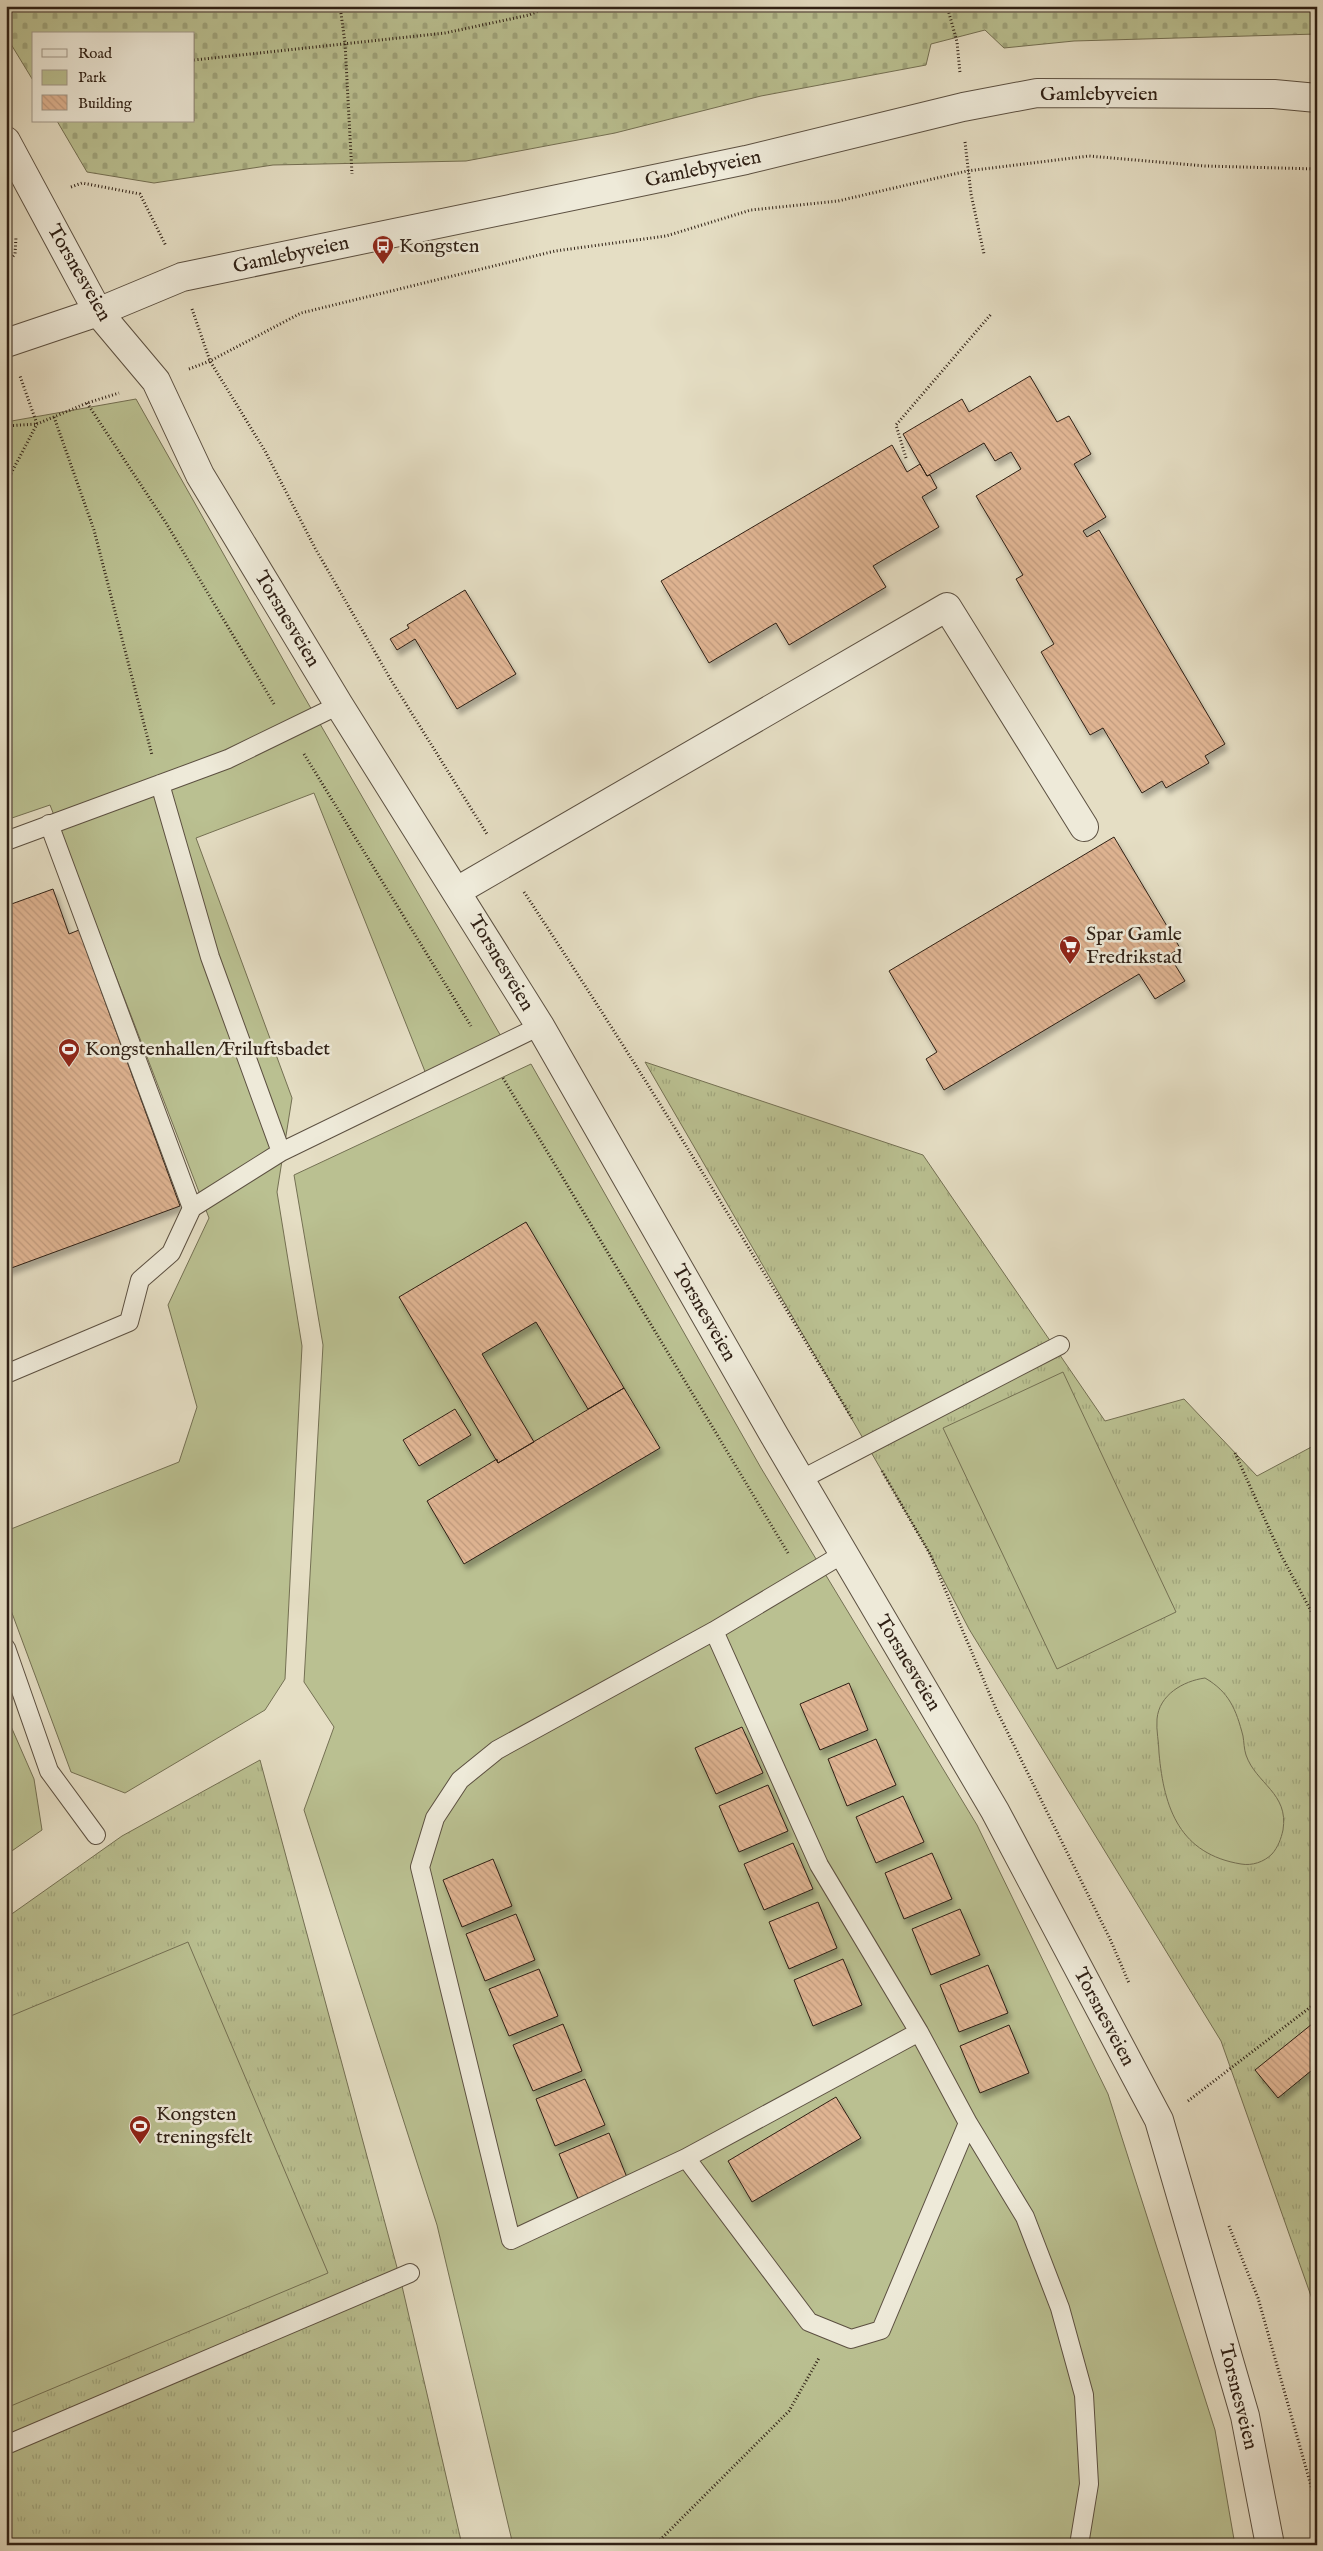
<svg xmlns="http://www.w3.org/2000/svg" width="1323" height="2551" viewBox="0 0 1323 2551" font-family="'IM FELL English',serif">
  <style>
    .grass { fill: url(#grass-tufts); stroke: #747053 }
    .cemetery { fill: url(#cemetery-stones); stroke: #747053 }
    .park { fill: #bac091; stroke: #747053 }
    .building { fill: url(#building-back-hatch); stroke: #2f2015; filter: url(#shadow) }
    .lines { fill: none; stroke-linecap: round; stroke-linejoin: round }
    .service-casing { stroke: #5c5041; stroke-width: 20 }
    .minor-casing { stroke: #5c5041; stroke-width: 30 }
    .tertiary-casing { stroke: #5c5041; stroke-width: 30 }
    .path { stroke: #2f2015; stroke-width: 3; stroke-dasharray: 1 2.5; stroke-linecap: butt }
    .service { stroke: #eeead9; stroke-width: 18 }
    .minor { stroke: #eeead9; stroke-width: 28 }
    .tertiary { stroke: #eeead9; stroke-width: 28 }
    .labels { text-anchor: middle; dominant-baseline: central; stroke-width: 5; stroke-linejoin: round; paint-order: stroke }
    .street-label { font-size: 20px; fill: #2f2015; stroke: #eeead9 }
    .poi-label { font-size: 20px; fill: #2f2015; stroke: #eeead9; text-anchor: start }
  </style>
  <defs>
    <pattern id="grass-tufts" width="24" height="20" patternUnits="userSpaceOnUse" patternTransform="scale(1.25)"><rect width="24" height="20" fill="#bac091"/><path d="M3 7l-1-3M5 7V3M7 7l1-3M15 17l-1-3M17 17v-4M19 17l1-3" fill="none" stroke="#a0a57c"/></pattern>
    <pattern id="cemetery-stones" width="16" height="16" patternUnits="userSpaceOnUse" patternTransform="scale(1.25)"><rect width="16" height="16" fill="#bac091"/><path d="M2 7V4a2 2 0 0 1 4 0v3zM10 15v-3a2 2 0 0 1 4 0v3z" fill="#a0a57c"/></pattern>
    <pattern id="building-back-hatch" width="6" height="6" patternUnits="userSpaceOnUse" patternTransform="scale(1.25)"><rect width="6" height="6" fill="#dfb492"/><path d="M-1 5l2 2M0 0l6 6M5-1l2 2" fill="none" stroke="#c09a7d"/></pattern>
    <filter id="shadow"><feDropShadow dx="3" dy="5.5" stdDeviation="2.5" flood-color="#0004"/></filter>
  </defs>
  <rect width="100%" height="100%" fill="#e5dec4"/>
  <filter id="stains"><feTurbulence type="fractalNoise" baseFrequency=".004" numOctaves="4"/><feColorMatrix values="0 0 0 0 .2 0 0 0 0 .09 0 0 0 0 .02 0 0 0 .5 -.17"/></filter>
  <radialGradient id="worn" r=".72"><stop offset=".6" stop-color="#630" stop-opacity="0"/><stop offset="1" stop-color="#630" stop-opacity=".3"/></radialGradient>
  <path class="grass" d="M645,1062L923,1155L1105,1421L1184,1399L1257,1476L1317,1444V2313L1221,2041L969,1629L930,1554Z
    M260,1760L402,2286L462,2545H6V1918L122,1836Z"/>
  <path class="cemetery" d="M6,6H1317V34L1074,41L1004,48L985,30L931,44L926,65L761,96L615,133L466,161L273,165L154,183L87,172L57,121H194V34H34V82L6,36Z"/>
  <path class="park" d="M136,399L298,686L502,1038L426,1074L314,793L196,838L292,1098L277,1192L302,1346L285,1679L265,1710L125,1793L71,1772L6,1597V1531L179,1462L197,1407L168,1305L209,1218L50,805L6,820V422Z
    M531,1064L761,1468L977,1825L1108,2094L1215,2430L1235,2545H513L437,2225L304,1810L334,1727L304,1682L323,1345L294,1175Z
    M1063,1372L1176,1612L1057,1669L943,1428Z
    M1205,1678C1229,1692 1236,1709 1243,1736C1244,1742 1244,1749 1246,1755C1256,1784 1289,1793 1283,1830C1281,1839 1278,1847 1272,1854C1264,1862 1252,1866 1241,1864C1180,1854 1164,1809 1159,1753C1159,1742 1156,1731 1157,1719C1159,1695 1183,1681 1205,1678Z
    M6,1715L34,1779L42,1830L6,1855Z
    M188,1942L328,2273L6,2408V2018Z"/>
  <path class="building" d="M1030,376L1057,422L1069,416L1091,454L1074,464L1106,517L1083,531L1087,537L1099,530L1225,744L1205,756L1209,763L1166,788L1162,781L1142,793L1103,728L1090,735L1041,652L1054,644L1016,579L1023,575L976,496L1021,469L1011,452L995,461L984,443L927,476L903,434L962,399L969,412Z
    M892,445L907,472L920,464L927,476L930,475L937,488L922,497L939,527L873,566L886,587L789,645L776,623L709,663L661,581Z
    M465,590L516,674L457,709L415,639L397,650L390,639L409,628L407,625Z
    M1114,837L1180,948L1169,955L1185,981L1155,999L1139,974L944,1090L926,1059L937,1052L889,971Z
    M53,889L69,934L79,930L180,1206L6,1270V906Z
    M526,1222L624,1388L588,1409L536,1322L482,1354L534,1442L498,1463L399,1297Z
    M624,1388L660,1448L464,1564L427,1501L497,1459L498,1463Z
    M455,1409L471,1435L419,1466L403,1440Z
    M849,1683L868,1730L820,1750L800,1704Z
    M742,1727L763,1773L716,1794L695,1748Z
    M876,1739L896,1785L847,1806L828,1759Z
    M768,1785L788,1831L739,1852L719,1806Z
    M903,1796L924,1842L876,1863L856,1817Z
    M793,1843L813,1889L764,1910L744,1864Z
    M932,1853L952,1899L904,1919L885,1873Z
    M493,1859L512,1906L462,1927L443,1880Z
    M818,1902L837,1948L789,1969L769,1922Z
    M960,1909L980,1955L931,1975L912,1929Z
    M516,1914L535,1960L485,1981L466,1934Z
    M843,1959L862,2005L813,2026L794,1980Z
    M988,1965L1008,2013L959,2032L940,1985Z
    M539,1969L558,2016L509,2036L489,1989Z
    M1317,2020V2066L1278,2098L1255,2070Z
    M563,2024L582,2071L533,2091L513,2045Z
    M1009,2025L1029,2073L980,2093L960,2046Z
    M585,2079L605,2125L555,2146L536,2099Z
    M836,2097L861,2138L752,2202L728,2161Z
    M609,2133L628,2180L579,2201L559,2154Z"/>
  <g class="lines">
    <g class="service-casing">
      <path id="service" d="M160,784L210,957L281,1152
        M49,824L192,1208L281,1152L540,1026
        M6,841L228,759L339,705
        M6,1374L129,1322L140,1280L171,1253L192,1208
        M800,1480L1060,1345
        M714,1631L819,1865L919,2032L968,2123L881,2330L851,2339L809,2322L686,2158L511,2240L420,1867L435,1818L460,1780L497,1750L714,1631L843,1554
        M6,1648L49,1771L96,1835
        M968,2123L1025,2217L1060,2308L1084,2395L1089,2484L1079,2545
        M686,2158L919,2032
        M6,2445L410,2273"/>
    </g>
    <g class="minor-casing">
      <path id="minor" d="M457,891L947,607L1084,827"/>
    </g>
    <g class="tertiary-casing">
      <path id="tertiary" d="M6,141L98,312L156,381L200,475L339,705L540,1026L774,1435L995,1811L1159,2120L1245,2416L1270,2545
        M6,343L98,312L182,277L746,160L963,107L1037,93L1274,94L1317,98"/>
    </g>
    <path class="path" d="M340,6L345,43L352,174
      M947,6L957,42L960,73
      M194,60L445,33L529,15L550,6
      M965,142L971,194L984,254
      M71,187L82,183L140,194L166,246
      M6,264L15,254L16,237
      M192,309L210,361L265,451L315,548L391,680L487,834
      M189,369L210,361L301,313L555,251L666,236L751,210L838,201L967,171L1089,156L1205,166L1317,169
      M87,403L166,523L274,704
      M54,417L94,530L152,755
      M6,426L37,424L20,376
      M906,458L896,425L992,313
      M6,483L37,424L87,403L119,393
      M304,754L471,1026
      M524,892C638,1065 746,1242 853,1420
      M503,1078L788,1553
      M1235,1453L1281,1555L1317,1622
      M882,1471L930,1554L996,1709L1110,1939L1129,1983
      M1188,2101L1317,2002
      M1229,2226L1258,2298L1317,2507
      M655,2545L789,2411L819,2358"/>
    <use href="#service" class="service"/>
    <use href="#minor" class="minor"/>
    <use href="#tertiary" class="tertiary"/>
  </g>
  <defs>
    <g id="bus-pin" transform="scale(1.125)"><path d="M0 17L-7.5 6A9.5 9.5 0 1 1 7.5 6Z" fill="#8f2418" stroke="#eeead9"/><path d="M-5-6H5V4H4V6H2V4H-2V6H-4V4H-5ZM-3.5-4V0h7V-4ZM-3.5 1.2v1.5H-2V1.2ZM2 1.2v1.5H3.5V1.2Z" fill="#fff"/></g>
    <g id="supermarket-pin" transform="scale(1.125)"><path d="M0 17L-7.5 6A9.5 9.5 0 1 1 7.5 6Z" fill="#8f2418" stroke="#eeead9"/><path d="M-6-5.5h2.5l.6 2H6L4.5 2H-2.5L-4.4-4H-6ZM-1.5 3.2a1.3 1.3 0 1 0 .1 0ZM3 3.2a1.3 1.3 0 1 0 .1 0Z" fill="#fff"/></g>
    <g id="stadium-pin" transform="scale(1.125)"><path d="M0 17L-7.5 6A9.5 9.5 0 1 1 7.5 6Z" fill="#8f2418" stroke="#eeead9"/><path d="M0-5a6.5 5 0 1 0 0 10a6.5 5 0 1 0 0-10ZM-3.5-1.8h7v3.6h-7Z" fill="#fff"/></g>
  </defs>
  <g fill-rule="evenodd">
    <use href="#bus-pin" x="383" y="246"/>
    <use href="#supermarket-pin" x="1070" y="946"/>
    <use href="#stadium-pin" x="69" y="1049"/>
    <use href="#stadium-pin" x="140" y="2126"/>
  </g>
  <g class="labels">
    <g class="street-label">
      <text x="1099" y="94">Gamlebyveien</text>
      <text transform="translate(703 169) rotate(-12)">Gamlebyveien</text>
      <text transform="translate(291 255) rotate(-12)">Gamlebyveien</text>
      <text transform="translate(79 273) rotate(60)">Torsnesveien</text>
      <text transform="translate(287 619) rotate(59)">Torsnesveien</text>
      <text transform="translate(501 963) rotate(59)">Torsnesveien</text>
      <text transform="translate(704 1313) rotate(60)">Torsnesveien</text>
      <text transform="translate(908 1663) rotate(59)">Torsnesveien</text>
      <text transform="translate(1104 2017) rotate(62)">Torsnesveien</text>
      <text transform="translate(1238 2397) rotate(76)">Torsnesveien</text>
    </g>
    <g class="poi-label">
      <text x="399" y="246">Kongsten</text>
      <text x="1086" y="934">Spar Gamle<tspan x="1086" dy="23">Fredrikstad</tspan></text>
      <text x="85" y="1049">Kongstenhallen/Friluftsbadet</text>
      <text x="156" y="2114">Kongsten<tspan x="156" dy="23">treningsfelt</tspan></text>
    </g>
  </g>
  <rect width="1323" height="2551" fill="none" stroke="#e5dec4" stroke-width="25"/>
  <rect x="8" y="8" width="1308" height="2536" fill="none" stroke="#2f2015" stroke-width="2.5"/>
  <rect x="12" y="12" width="1298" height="2526" fill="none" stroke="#2f2015"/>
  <rect x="32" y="32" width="162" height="90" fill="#eeead9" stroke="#a2998b"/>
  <rect x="42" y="49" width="25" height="8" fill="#eeead9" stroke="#a2998b"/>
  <text x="78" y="58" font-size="15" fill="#2f2015">Road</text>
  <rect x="42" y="70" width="25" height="15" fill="#bac091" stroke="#a2998b"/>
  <text x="78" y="82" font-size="15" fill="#2f2015">Park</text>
  <rect x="42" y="95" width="25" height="15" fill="url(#building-back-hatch)" stroke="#a2998b"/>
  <text x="78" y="108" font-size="15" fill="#2f2015">Building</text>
  <rect width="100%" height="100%" filter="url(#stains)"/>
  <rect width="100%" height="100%" fill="url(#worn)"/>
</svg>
